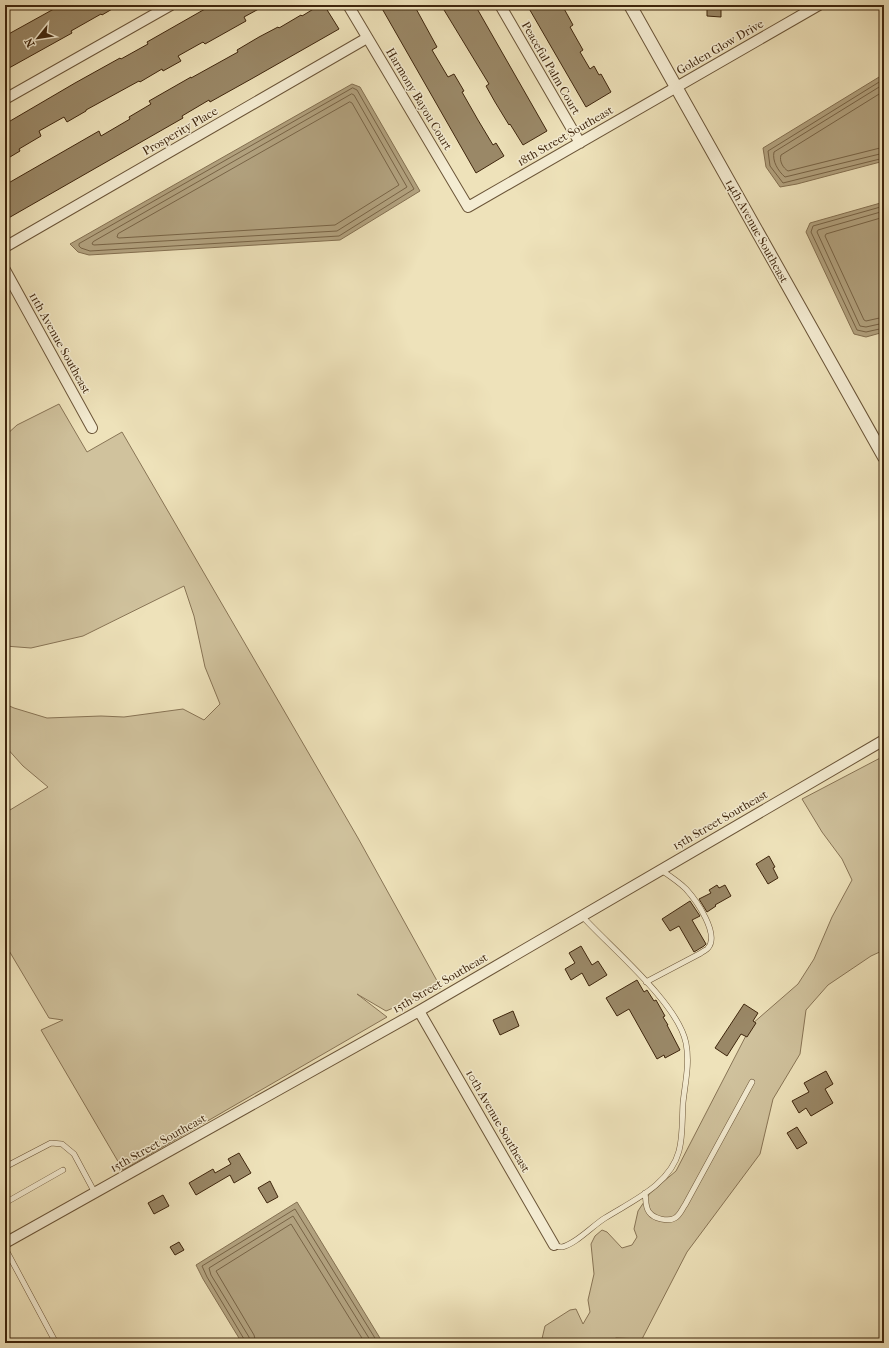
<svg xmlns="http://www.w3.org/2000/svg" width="889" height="1348" viewBox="0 0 889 1348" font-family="'IM FELL French Canon',serif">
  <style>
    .green { fill: #d0c29d; stroke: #887455 }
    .water { fill: #b2a27f; stroke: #847051 }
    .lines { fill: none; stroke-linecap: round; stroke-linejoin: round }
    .shore { stroke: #786446; stroke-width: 1 }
    .building { fill: #9a8867; stroke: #3f260d }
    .service-casing { stroke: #6b5538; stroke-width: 6 }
    .minor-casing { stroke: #6b5538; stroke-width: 12 }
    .tertiary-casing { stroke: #6b5538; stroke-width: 14 }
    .service { stroke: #f4ecd2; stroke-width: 5 }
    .minor { stroke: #f4ecd2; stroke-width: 10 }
    .tertiary { stroke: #f4ecd2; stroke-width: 12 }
    .labels { text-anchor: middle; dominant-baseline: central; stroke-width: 3; stroke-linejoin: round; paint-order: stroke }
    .street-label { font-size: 12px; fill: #3f260d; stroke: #f4ecd2 }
  </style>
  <rect width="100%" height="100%" fill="#eee2ba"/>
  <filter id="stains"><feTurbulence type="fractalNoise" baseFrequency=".005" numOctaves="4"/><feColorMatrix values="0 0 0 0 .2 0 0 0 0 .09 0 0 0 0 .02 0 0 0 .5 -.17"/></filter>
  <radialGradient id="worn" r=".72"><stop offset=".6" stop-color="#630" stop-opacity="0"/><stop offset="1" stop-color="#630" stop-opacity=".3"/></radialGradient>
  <path class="green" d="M59,404L87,452L122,432L358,838L441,988L386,1011L357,994L387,1017L123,1170L41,1030L63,1020L49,1018L5,944V813L48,787L23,766L5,746V704L14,708L47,718L101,716L124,717L183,709L204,720L220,704L205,667L194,616L184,586L83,636L31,648L5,646V436L17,425Z
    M884,756V950L871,956L828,985L806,1010L800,1054L773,1099L760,1154L687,1252L642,1339L616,1338L607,1343H541L545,1326L570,1310L576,1309L583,1324L590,1312L588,1300L594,1274L591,1244L595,1236L602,1230L607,1232L622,1248L632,1245L637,1237L634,1229L638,1211L650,1193L676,1171L752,1024L798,984L814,959L832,917L852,880L842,859L822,832L802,799Z"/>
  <path class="water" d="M884,74V161L797,184L780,187L766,167L763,148Z
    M352,84L360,87L420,191L340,240L89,255L78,252L70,244Z
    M884,202V332L866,337L854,334L806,232L810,223Z
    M297,1202L383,1343H242L203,1279L196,1265Z"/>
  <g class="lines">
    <path class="shore" d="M884,79L768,151L770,166L783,183L884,158
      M884,84L774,152C772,161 778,171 785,177L884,153
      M353,88L357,90L414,189L339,236L90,251L81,248L79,246V244Z
      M884,91L781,155C779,161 783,168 788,171L884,147
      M352,94L354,95L407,187L337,231L94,245L92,244L93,242Z
      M350,102L352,103L399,185L335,225L119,238L117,237L118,234Z
      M884,206L813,226L811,232L857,330L866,332L884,328
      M884,211L818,230L817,232L860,326L866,327L884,323
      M884,217L826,234L825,236L864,320L866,321L884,317
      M245,1343L244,1339L207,1277L202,1266L295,1209L378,1343
      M250,1343L249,1337L211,1275L209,1268L293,1216L372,1343
      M256,1343L254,1335L216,1271L291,1224L365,1343"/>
  </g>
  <path class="building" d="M61,5H119L102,15L101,14L71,31L72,33L9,68L5,60V36Z
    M212,5H266L244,17L246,21L205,44L203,42L178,56L181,61L163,71L162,69L140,82L139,81L86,110V111L67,122L64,117L39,131L41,136L19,149L20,151L5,160V124L75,83L120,58L121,59L148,44L147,42Z
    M320,5H324L339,29L253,78L210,102L209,100L182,116L183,118L5,220V185L99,131L101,136L130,119L129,117L151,104L149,101L191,77V78L238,52L237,50L259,37L278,27L279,28L301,15L302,16Z
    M380,5H414L437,47L432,50L448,77L454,74L464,91L462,92L478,120L493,145L496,143L504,156L476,173Z
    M441,5H475L547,131L523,145L510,124L509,125L495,102L486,86L489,84Z
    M527,5H562L573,25L570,27L583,50L580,52L590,69L594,66L599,75L601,74L611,92L586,107Z
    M707,5H721V17L707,16Z
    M769,856L775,867L773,868L778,878L768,884L756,864Z
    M717,885L719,888L725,885L731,896L715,905L716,906L707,912L699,899L711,893L709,890Z
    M690,901L700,916L692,920L706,944L704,946L694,952L679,926L670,931L662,919Z
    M581,946L592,965L598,961L607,975L589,986L582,973L571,980L565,969L575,963L569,953Z
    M637,980L644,992L647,990L654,1001L656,1000L665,1016L663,1017L668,1025H667L680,1050L665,1058L664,1055L657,1059L629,1009L617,1016L606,998Z
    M744,1004L758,1013L753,1021L756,1023L747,1037L741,1034L727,1056L715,1048Z
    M513,1011L519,1026L500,1035L493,1020Z
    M826,1071L833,1084L825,1089L833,1103L811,1116L806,1108L799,1113L792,1101L809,1092L804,1083Z
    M797,1127L807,1143L797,1149L787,1133Z
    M239,1153L251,1173L234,1183L230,1175L196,1195L189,1183L213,1169L215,1173L231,1164L228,1159Z
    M270,1181L278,1197L267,1203L258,1188Z
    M163,1195L169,1206L154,1214L148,1203Z
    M179,1242L184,1250L175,1255L170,1247Z"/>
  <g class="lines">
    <g class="service-casing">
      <path id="service" d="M646,982L701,953C703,951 707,950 708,948C720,934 696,900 686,889C679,882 670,876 661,870
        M5,1167L51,1143L62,1144L74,1154L95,1193
        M645,1193C646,1198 645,1207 649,1212C654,1219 668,1222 675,1218C680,1215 682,1209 685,1205L752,1082
        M5,1203L63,1170
        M554,1245C556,1246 559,1247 562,1247C576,1244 592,1226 605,1218C632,1201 670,1185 679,1151C683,1136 682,1119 683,1103C685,1083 690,1064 686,1043C678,1003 610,947 582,916
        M5,1248L56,1343"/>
    </g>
    <g class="minor-casing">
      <path id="minor" d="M348,5L468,207L819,5
        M500,5L580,143
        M5,99L171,5
        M5,247L367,38
        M5,270L92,428
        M419,1011L554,1245
        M5,1243L419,1011L884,740"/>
    </g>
    <g class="tertiary-casing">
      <path id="tertiary" d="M630,5L884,457"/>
    </g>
    <use href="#service" class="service"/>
    <use href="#minor" class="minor"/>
    <use href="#tertiary" class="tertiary"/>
  </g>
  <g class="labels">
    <g class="street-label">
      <text transform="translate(720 47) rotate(-30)">Golden Glow Drive</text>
      <text transform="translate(551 68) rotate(60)">Peaceful Palm Court</text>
      <text transform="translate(419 99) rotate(59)">Harmony Bayou Court</text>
      <text transform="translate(180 131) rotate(-30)">Prosperity Place</text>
      <text transform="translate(565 136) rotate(-30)">18th Street Southeast</text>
      <text transform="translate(757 231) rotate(61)">14th Avenue Southeast</text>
      <text transform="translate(60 343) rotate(61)">11th Avenue Southeast</text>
      <text transform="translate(720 820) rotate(-30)">15th Street Southeast</text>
      <text transform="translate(440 983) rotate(-30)">15th Street Southeast</text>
      <text transform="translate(498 1121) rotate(60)">10th Avenue Southeast</text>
      <text transform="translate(158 1143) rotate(-29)">15th Street Southeast</text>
    </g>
  </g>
  <rect width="889" height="1348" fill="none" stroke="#eee2ba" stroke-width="20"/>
  <rect x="6" y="6" width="877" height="1336" fill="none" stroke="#3f260d" stroke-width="2"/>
  <rect x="10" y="10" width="869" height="1328" fill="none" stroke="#3f260d"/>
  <g transform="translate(38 38) rotate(240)" stroke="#f4ecd2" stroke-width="3" paint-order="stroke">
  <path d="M0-3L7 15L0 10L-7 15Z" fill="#3f260d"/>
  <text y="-6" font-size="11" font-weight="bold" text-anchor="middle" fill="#3f260d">N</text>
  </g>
  <rect width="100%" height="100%" filter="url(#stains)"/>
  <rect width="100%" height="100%" fill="url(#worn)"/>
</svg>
